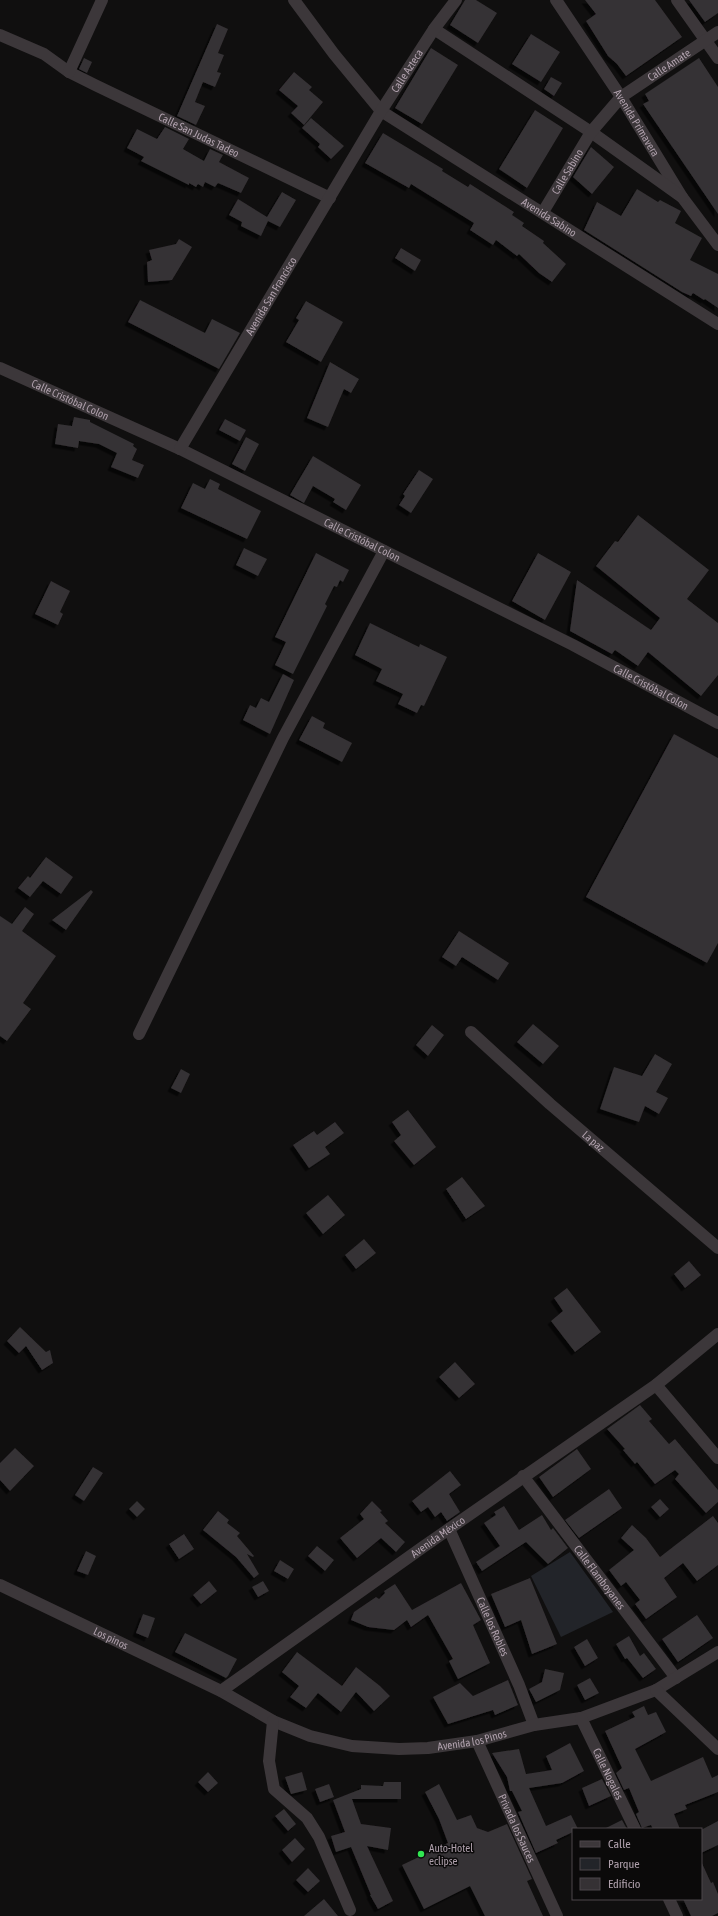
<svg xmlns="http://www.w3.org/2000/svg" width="718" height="1916" viewBox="0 0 718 1916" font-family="'Asap Condensed',sans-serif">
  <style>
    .green { fill: #222429 }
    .building { fill: #353134; filter: url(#shadow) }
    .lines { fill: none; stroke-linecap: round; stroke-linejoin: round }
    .minor { stroke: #3c373a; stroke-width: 12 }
    .poi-dot { fill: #31e652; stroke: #0b0a0a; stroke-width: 1.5 }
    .labels { text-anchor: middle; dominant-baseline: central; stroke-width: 3; stroke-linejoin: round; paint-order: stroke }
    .street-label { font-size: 11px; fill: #b0a1ad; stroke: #0b0a0a }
    .poi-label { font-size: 11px; fill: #b0a1ad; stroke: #0b0a0a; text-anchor: start }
  </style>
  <defs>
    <filter id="shadow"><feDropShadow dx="-3.5" dy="3.5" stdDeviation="0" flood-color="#0009"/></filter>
  </defs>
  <rect width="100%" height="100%" fill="#100f0f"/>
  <path class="green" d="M570,1552L613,1612L561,1637L531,1576Z"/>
  <path class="building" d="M465,0H476L497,13L478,43L450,25Z
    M585,0H655L682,37L626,76L617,64L608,56L586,21L596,14Z
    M689,0H718V13L705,22Z
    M217,24L228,29L218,53L224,55L217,72L221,73L215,87L203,82L195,102L205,106L196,125L177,116Z
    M531,34L560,52L541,82L512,64Z
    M431,48L458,65L422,124L395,108Z
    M84,58L92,62L87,73L79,69Z
    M699,58L718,87V214L643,104L649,101L645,94Z
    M294,72L312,87L309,90L323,102L304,125L291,113L298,106L279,90Z
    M551,77L562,83L554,96L544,89Z
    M535,110L563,128L527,188L499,169Z
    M311,118L344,146L331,159L318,147L320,144L302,128Z
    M165,127L189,139L183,149L204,161L210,149L223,155L219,162L249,178L241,193L218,183L215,187L205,182L203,187L198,184L196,187L189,183V185L141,161L144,157L127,148L137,129L157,139Z
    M383,133L443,169L442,171L468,187L470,184L514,212L512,215L524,223L522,226L544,241L543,243L566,264L552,282L539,273L519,254L517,256L496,240L493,245L470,230L474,223L411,184L409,188L365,163Z
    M591,147L614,167L592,194L573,177Z
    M637,189L658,202L660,200L681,211L675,223L702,238L690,260L718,274V308L705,299L704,300L693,293L691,296L682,292L584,230L597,202L621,216Z
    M282,192L296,200L280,227L268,221L261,236L241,226L242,222L229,215L238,199L267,217Z
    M179,239L192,247L172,280L148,282L147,262L152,260L149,250L176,244Z
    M401,248L421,260L415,271L395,258Z
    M140,300L205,333L212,319L240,333L219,369L128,322Z
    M306,301L343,322L321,362L286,342L299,320L296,318Z
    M330,362L359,379L351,393L344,389L328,427L307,418Z
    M74,417L90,420V422L134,444L133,446L137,449L132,460L144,465L138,478L111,467L117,453L99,444L79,441L78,448L55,444L58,424L72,426Z
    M225,419L246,430L240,441L219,430Z
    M246,437L259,444L245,471L232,464Z
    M313,456L361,485L346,510L333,502L335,499L313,486L304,503L290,495Z
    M419,470L433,479L411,513L399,505L405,496L403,494Z
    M210,479L220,484L218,489L261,511L247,539L181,508L193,483L205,489Z
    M638,515L709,570L687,599L718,623V675L701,696L648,652L638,666L615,650L612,654L570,631L577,580L651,630L660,618L596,566L615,541L618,542Z
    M244,548L267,559L258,576L236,565Z
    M316,553L349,570L343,582L340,580L337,587L334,586L325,604L327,606L293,674L275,665L286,642L275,637Z
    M538,553L571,572L545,620L512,601Z
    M51,581L70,591L60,612L63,614L58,625L35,614Z
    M370,623L419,647L420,644L447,657L424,706L421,705L417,713L398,704L403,694L376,681L382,669L355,655Z
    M283,674L294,680L270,734L243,720L250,705L256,708L261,698L269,702Z
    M312,716L325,723L323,728L352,743L342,762L299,740Z
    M674,734L718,758V943L707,963L586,897Z
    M46,857L73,877L61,894L43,881L30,897L18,888L28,876L30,878Z
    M91,890L93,892L66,930L52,920Z
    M25,907L34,914L22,931L56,956L23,1003L31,1009L7,1041L0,1036V916L12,924Z
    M459,931L509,963L498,980L462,957L456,966L442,957Z
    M533,1024L559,1046L543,1064L517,1042Z
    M432,1025L444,1035L428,1056L416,1045Z
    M655,1054L672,1064L656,1092L668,1098L659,1114L645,1106L639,1122L600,1109L614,1067L642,1076Z
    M181,1069L190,1074L181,1093L171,1088Z
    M408,1110L436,1147L414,1165L394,1141L401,1135L392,1122Z
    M335,1122L344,1133L325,1147L330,1154L309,1168L293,1145L314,1131L317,1135Z
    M462,1177L485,1206L466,1219L446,1189Z
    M328,1195L345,1215L323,1234L306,1213Z
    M364,1239L376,1253L356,1269L345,1255Z
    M689,1261L701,1275L685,1288L674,1274Z
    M567,1288L601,1332L575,1352L551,1321L563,1311L554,1298Z
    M20,1327L46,1352L50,1350L53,1363L42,1370L26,1346L19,1353L7,1341Z
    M455,1362L475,1384L459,1398L439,1377Z
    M640,1405L652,1419L649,1421L669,1444L675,1439L718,1490V1502L706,1513L675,1479L679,1474L675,1470L655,1484L637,1462L635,1464L623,1450L625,1449L607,1429Z
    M15,1448L34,1466L10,1491L0,1480V1463Z
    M577,1449L591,1469L553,1497L539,1477Z
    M93,1467L103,1473L84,1501L75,1495Z
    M450,1471L461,1485L449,1494L460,1512L447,1521L441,1512L435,1517L428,1507L421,1512L412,1501Z
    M609,1489L622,1508L579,1538L565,1520Z
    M660,1499L669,1509L660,1517L651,1507Z
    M137,1501L145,1509L137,1517L129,1509Z
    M372,1501L382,1511L380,1512L388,1521L385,1523L405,1542L396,1552L381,1538L357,1558L340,1538L364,1519L360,1514Z
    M504,1506L519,1530L542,1515L551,1530L553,1528L568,1548L548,1564L526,1542L482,1571L476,1562L500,1546L484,1523L496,1515L494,1512Z
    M218,1511L229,1520L227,1523L240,1533L237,1536L254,1556L253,1557L247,1554L259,1574L254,1578L236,1557L203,1530Z
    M713,1516L718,1523V1565L697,1581L683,1563L664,1578L677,1597L646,1619L635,1604L640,1600L626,1582L621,1586L609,1570L634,1550L621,1538L632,1525L646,1538L660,1557Z
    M184,1534L194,1549L179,1559L169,1544Z
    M317,1546L334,1560L325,1571L308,1556Z
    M86,1551L96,1556L88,1575L77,1571Z
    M280,1560L294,1569L288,1579L274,1571Z
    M530,1578L557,1644L532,1654L521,1620L505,1627L491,1594Z
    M209,1581L217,1591L201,1604L193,1595Z
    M263,1581L269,1591L258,1597L252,1587Z
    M461,1583L481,1620L473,1625L490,1663L458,1679L449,1661L453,1659L428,1615L411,1627L407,1620L394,1630L368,1627L351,1620L354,1612L376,1597L379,1599L385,1593L384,1591L395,1584L412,1610Z
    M143,1614L155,1618L148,1638L136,1633Z
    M697,1615L713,1638L678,1662L662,1639Z
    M185,1633L237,1659L228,1676L226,1678L175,1652Z
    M629,1636L640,1656L644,1653L656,1669L643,1678L627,1658L625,1659L616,1644Z
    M587,1639L598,1658L585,1666L574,1647Z
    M297,1652L342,1686L356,1667L380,1686L390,1696L374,1711L356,1692L341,1712L318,1693L306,1708L290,1697L299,1686L282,1672Z
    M545,1669L564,1673L560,1690L536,1702L529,1689L542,1682Z
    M590,1678L599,1693L585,1700L577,1685Z
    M508,1680L518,1705L495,1715L493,1710L448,1724L433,1697L460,1683L473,1696Z
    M644,1706L648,1715L656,1712L666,1732L635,1749L651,1781L703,1757L712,1778L718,1775V1792L685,1805L687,1809L674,1814L680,1829H653L651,1825L642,1828L636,1814L639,1812L629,1788L624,1790L616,1773L622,1768L605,1731L635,1717L632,1712Z
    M570,1743L584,1771L562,1783L529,1788L546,1826L571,1815L578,1829H573V1832L556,1840L558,1843L536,1853L518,1812L522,1811L512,1791H510L507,1777L492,1753L519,1749L526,1774L552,1770L546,1756Z
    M208,1772L218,1783L208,1792L198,1782Z
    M302,1772L307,1790L291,1794L285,1777Z
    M602,1779L611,1796L589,1806L582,1788Z
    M384,1782H401V1799H352L361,1824L391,1828L388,1850L367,1846L393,1901L378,1909L370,1895H371L351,1847L336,1852L331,1836L345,1832L333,1800L361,1789V1785L383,1786Z
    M329,1784L334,1797L320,1802L315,1789Z
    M439,1784L457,1820L471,1815L477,1828L488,1832L507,1824L532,1879L527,1881L543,1916H485L470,1886L424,1909L402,1865L448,1843L439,1819L425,1792Z
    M284,1809L296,1824L288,1831L275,1816Z
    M622,1820L627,1829H604Z
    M718,1821V1845L701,1853V1830Z
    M295,1838L305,1849L292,1862L282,1850Z
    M701,1861L711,1883L713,1882L718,1894V1913L712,1916H691L683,1899H701Z
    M308,1868L320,1881L308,1892L296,1880Z
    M324,1899L338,1916H304Z"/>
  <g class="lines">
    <g class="minor">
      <path id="s1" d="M294,0L334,54L381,111L718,324"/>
      <path id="s2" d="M556,0L621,97L682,197L718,245"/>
      <path d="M677,0L718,58"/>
      <path d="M434,29L591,132L682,197"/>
      <path id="s3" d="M0,35L44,54L69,72L95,85L330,198"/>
      <path d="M69,72L102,0"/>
      <path id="s4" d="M543,212L591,132L621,97L718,32"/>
      <path id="s5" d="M0,368L180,449L573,645L718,723"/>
      <path id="s6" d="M180,449L381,111L434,29L456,0"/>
      <path id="s7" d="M471,1032L550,1104L718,1248"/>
      <path d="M139,1034L283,738L384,551"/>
      <path d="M656,1385L718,1458"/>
      <path id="s8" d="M523,1476L676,1678"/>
      <path id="s9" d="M449,1529L519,1685L534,1725"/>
      <path id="s10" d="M0,1585L221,1691L273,1721L310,1736L352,1746L399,1749L428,1748L477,1741L534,1725L581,1718L656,1690L718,1652"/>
      <path d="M656,1690L718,1749"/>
      <path id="s11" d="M221,1691L423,1547L656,1385L718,1334"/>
      <path id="s12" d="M581,1718L635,1829"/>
      <path d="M273,1721L269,1761L274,1789L307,1818L319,1837L350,1910"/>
      <path id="s13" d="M477,1741L557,1916"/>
      <path d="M669,1899L677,1916"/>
    </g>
  </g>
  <circle class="poi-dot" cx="421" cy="1854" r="4"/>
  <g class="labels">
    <g class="street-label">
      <text stroke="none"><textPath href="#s4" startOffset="197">Calle Amate</textPath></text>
      <text stroke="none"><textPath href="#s6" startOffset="441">Calle Azteca</textPath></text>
      <text stroke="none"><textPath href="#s2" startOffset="147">Avenida Primavera</textPath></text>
      <text stroke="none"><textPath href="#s3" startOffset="223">Calle San Judas Tadeo</textPath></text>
      <text stroke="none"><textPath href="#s4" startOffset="47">Calle Sabino</textPath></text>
      <text stroke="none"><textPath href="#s1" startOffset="340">Avenida Sabino</textPath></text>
      <text stroke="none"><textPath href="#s6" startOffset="178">Avenida San Francisco</textPath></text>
      <text stroke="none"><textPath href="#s5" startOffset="77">Calle Cristóbal Colon</textPath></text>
      <text stroke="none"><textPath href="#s5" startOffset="401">Calle Cristóbal Colon</textPath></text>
      <text stroke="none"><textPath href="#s5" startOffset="725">Calle Cristóbal Colon</textPath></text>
      <text stroke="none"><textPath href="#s7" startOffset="164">La paz</textPath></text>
      <text stroke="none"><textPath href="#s11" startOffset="266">Avenida México</textPath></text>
      <text stroke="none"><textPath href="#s8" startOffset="127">Calle Flamboyanes</textPath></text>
      <text stroke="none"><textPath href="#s9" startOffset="107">Calle los Robles</textPath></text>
      <text stroke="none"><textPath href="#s10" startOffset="123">Los pinos</textPath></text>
      <text stroke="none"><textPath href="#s10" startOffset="509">Avenida los Pinos</textPath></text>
      <text stroke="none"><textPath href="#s12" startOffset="62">Calle Nogales</textPath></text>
      <text stroke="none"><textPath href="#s13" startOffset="96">Privada los Sauces</textPath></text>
    </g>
    <g class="poi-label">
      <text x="429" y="1848">Auto-Hotel<tspan x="429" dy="13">eclipse</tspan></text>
    </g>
  </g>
  <rect x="572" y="1828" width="130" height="72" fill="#0b0a0a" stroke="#4d464b"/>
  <rect x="580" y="1841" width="20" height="6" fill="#3c373a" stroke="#4d464b"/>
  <text x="608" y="1848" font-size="12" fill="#b0a1ad">Calle</text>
  <rect x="580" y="1858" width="20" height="12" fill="#222429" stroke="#4d464b"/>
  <text x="608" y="1868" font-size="12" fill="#b0a1ad">Parque</text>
  <rect x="580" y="1878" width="20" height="12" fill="#353134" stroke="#4d464b"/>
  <text x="608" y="1888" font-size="12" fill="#b0a1ad">Edificio</text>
</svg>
